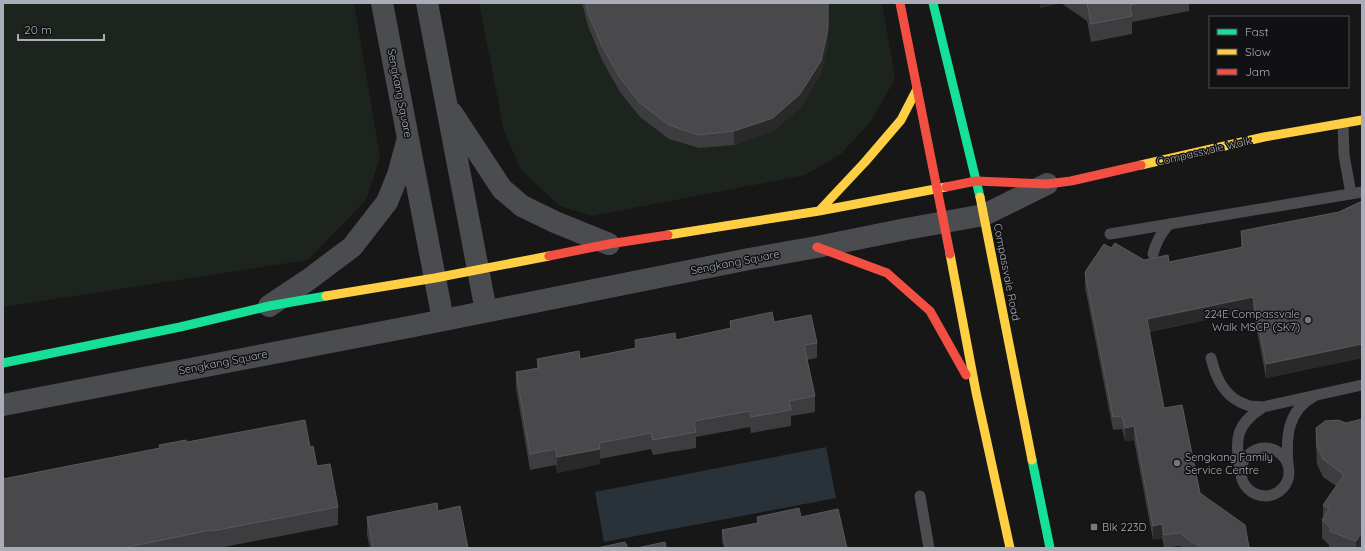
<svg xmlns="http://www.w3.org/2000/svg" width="1365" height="551" viewBox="0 0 1365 551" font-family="Quicksand,sans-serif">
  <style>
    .green { fill: #1d241e }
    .water { fill: #2a3239 }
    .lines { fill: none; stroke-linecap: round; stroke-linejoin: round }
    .lane { stroke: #4b4c50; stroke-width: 11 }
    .street { stroke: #4b4c50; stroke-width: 22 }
    .fast { stroke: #16e098; stroke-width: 9 }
    .slow { stroke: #ffcf43; stroke-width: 9 }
    .jam { stroke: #f24e42; stroke-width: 9 }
    .wall { fill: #3d3d3f }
    .shaded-wall { fill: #29292a }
    .building { fill: #49494c; stroke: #58595d }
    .poi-dot { fill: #757880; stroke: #111113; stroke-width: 1.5 }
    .labels { text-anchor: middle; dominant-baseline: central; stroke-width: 3; stroke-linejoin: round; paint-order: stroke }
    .street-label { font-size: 11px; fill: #a8adb8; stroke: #111113 }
    .poi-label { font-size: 11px; fill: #a8adb8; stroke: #111113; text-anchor: start }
  </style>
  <rect width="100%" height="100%" fill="#171717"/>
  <path class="green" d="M3,3H354L380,157L366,200L308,260L3,307Z
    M479,3H882L895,79L871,121L841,154L805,175L592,216L560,206L521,170L504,131Z"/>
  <path class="water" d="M826,447L836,498L604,542L595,492Z"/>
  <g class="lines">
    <path class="lane" d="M1343,124L1344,155L1351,194
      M1110,234L1362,192
      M1153,254C1156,242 1160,234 1169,224
      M1211,358C1216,379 1225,398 1247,405C1252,407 1258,406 1263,407L1362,385
      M1241 472a24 24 0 1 1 48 0a24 24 0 1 1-48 0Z
      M1288,464C1286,438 1287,411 1313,397
      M1240,470C1235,439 1235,425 1263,407
      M920,496L929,548"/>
    <path class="street" d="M382,3L443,320
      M427,3L486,311
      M452,113L502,189L522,206L555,222L609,244
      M269,306L308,280L352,247L387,202L398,175L407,142
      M3,405L414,326L749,259L817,247L906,229L984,215L1047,184"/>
    <path class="fast" d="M933,3L980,197
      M3,363L180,327L269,306L326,296
      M1032,460L1050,548"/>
    <path class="slow" d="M1141,165L1264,137L1362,120
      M980,197L1032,460
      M819,211L865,162L901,120L917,89
      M668,235L819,211L946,187
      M950,254L976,392L1010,548
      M326,296L435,278L549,256"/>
    <path class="jam" d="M900,3L950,254
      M946,187L976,181L1047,184L1071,181L1141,165
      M817,247L887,273L930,311L966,375
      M549,256L609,244L668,235"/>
  </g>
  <path class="wall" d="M582,3H828V43L821,74L800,108L773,131L734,145L699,148L669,139L640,117L620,92L602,60L588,26Z
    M1040,3H1189V11L1132,22V34L1091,42L1087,21L1061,3L1040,8Z
    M1362,201V358L1266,378L1253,310L1149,332L1164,408L1200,493L1249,548H1182L1180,546L1164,548L1162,538L1153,540L1134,440L1125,441L1122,429L1113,430L1085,287V273L1111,248L1144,260L1169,262L1241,248V231L1339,212Z
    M730,321L774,322L817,343V358L807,360L815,396V412L791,416V426L751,433L750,427L696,437V448L653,455L651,449L600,459V464L557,473L556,465L530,470L516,388V372L537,368V359H580L635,348V340H676L730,329Z
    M1338,420L1362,548H1329V545L1322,538V520L1323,518V505L1336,486L1323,477L1317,464L1316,446V428Z
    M187,442L310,447L317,466L338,507V525L219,548H3L159,448V445Z
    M438,511L468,548H370L367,535V517Z
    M757,517H801L847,548H724L722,542V530L757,523Z"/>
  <path class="shaded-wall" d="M1040,3H1061L1040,8Z
    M828,29V43L821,74L800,108L773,131L734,145V131Z
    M1253,297V310L1147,332V319Z
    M1362,344V358L1266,378V364Z
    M1134,426V440L1125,441V428Z
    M600,449V464L557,473V457Z
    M1162,524V538L1153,540V526Z
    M1362,532V548H1356V541Z"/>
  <path class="building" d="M586,3H828V29L821,61L800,94L773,118L734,131L699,135L669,125L640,103L620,78L602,46L588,13Z
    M1087,3H1140L1130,5L1132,16L1091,24Z
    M1362,201V344L1266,364L1253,297L1147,319L1164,408L1182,405L1200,493L1245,525L1249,547L1243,548H1202V547L1190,541L1180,533L1164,535L1162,524L1153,526L1134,426L1125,428L1122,416L1113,417L1085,273L1087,269L1104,244L1111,248L1115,243L1144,260L1168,255L1169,262L1243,247L1241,231L1339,212Z
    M772,312L774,322L811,315L817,343L804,345L815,396L789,401L791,410L751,417L750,411L694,421L696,432L653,440L651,433L599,443L600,449L557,457L556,449L530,454L516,372L539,368L537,359L579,351L580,359L636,348L635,340L675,333L676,340L731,328L730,321Z
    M1362,419V532L1356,541L1329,531L1331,528L1322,520L1329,509L1323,505L1344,475L1323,459L1317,446L1316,428L1325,421L1338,420L1346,423Z
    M305,420L310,447L313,446L317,466L330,464L338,507L212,531L211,530L123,548H3V479L160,448L159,445L186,440L187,442Z
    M437,503L438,511L460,506L468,548H373L367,517Z
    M799,508L801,517L838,509L847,548H726L722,530L758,523L757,517Z
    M625,542L628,548H597Z
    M665,542L666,548H637Z"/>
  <g class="poi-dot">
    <circle cx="1308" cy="320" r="4"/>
    <circle cx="1177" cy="463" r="4"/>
    <rect x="1090" y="523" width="8" height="8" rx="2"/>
  </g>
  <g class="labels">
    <g class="street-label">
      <text transform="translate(400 93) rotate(79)">Sengkang Square</text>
      <text transform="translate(1204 151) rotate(-13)">Compassvale Walk</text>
      <text transform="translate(735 262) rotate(-11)">Sengkang Square</text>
      <text transform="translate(1007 272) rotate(79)">Compassvale Road</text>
      <text transform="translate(223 362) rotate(-11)">Sengkang Square</text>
    </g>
    <g class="poi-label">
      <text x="1300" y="314" text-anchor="end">224E Compassvale<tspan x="1300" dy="13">Walk MSCP (SK7)</tspan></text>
      <text x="1185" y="457">Sengkang Family<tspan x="1185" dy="13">Service Centre</tspan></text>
      <text x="1102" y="527">Blk 223D</text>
    </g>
  </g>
  <rect width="1365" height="551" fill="none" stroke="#a8adb8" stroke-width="8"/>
  <rect x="1209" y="16" width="140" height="72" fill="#111113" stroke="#4d4f55"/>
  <rect x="1217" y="29" width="20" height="6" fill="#16e098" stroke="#4d4f55"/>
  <text x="1245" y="36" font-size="12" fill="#a8adb8">Fast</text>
  <rect x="1217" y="49" width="20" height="6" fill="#ffcf43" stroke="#4d4f55"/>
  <text x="1245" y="56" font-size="12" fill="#a8adb8">Slow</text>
  <rect x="1217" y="69" width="20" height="6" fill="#f24e42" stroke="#4d4f55"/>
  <text x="1245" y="76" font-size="12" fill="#a8adb8">Jam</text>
  <path d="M18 34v6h86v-6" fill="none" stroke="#a8adb8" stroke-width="2"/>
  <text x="24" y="34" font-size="12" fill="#a8adb8" stroke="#111113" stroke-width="3" paint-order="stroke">20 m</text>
</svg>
